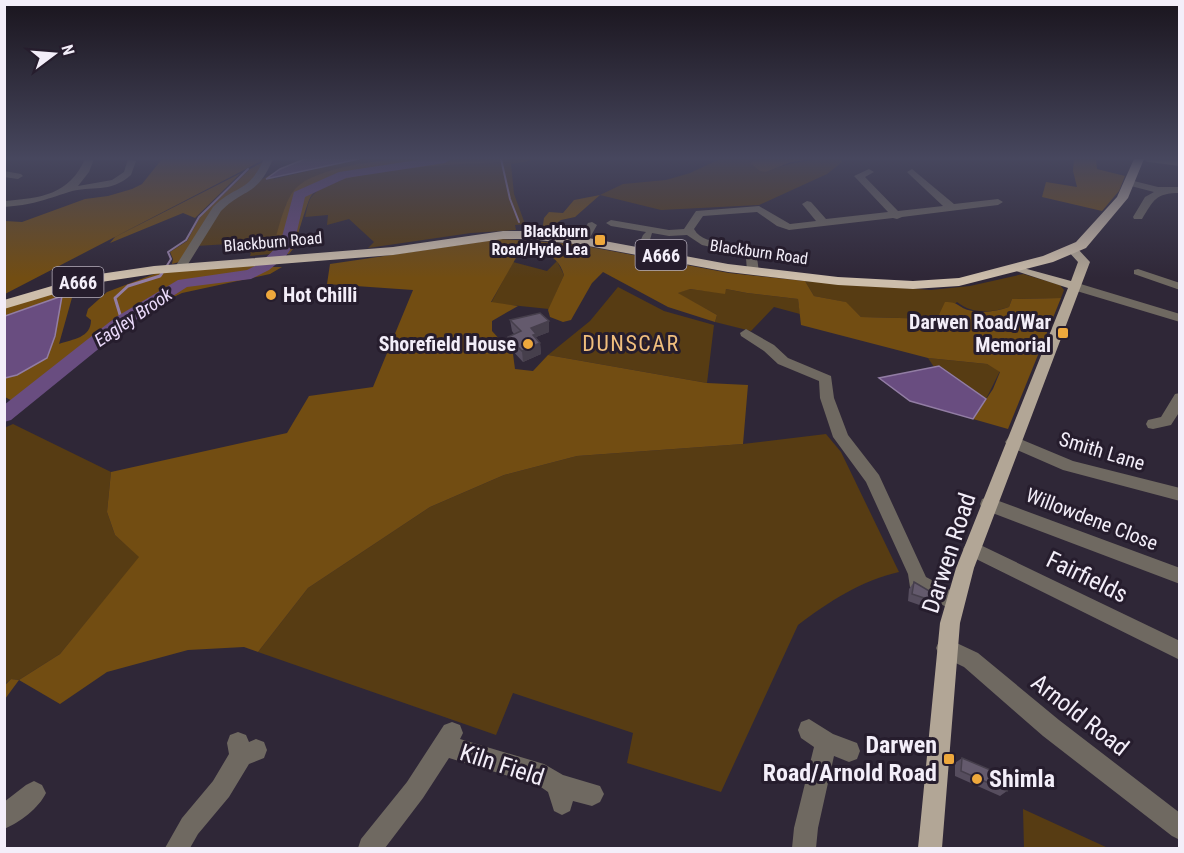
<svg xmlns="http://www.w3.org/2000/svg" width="1184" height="853" viewBox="0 0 1184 853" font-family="'Roboto Condensed',sans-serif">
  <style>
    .green { fill: #573c13 }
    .forest { fill: #724d12 }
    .water { fill: #694d80; stroke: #927da4; stroke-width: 1.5 }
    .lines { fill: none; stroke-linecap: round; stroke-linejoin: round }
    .stream-far1 { stroke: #927da4; stroke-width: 2 }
    .stream { stroke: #927da4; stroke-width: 3 }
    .river { fill: #694d80; fill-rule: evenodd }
    .minor { fill: #6f6961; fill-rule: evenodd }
    .major { fill: #b2a696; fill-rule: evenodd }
    .highway { fill: #cdbeab; fill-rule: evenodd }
    .wall { fill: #564d5e }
    .shaded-wall { fill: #463f4c }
    .building { fill: #645a6d; stroke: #463f4c; stroke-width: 1.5 }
    .poi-dot { fill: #eea83c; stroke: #261d2d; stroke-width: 2 }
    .labels { text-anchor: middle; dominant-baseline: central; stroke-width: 6; stroke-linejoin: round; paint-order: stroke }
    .far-poi-label { font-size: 16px; font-weight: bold; fill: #f3eef9; stroke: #261d2d; text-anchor: end }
    .far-street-label { font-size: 16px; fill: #f3eef9; stroke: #261d2d }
    .shield { fill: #261d2d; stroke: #b6afbc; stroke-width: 1.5 }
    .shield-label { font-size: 18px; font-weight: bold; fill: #f3eef9 }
    .far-water-label { font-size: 18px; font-style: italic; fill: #ebdafb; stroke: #261d2d }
    .poi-label { font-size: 20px; font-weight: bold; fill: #f3eef9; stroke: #261d2d; text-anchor: end }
    .street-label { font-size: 20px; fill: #f3eef9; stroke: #261d2d }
    .quarter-label { font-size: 22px; letter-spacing: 1.5px; fill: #f0be7d; stroke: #261d2d }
    .near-street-label { font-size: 24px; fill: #f3eef9; stroke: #261d2d }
    .near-poi-label { font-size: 24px; font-weight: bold; fill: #f3eef9; stroke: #261d2d; text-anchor: end }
  </style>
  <rect width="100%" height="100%" fill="#2f2737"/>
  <path class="green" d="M301,159H305L280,169L273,179L359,159H399L373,161L286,204L271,254L250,256L251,253L248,251L224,253L229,244L196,246C203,235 209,221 218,211C232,194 281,168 301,159Z
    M509,159H540L511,164L514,194L525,224L515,225L516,230L471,233L368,248L374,242L349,219L327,225L328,215L305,217C307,210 308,200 313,195C339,167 471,163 510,162Z
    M720,159H757L751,163L766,172C792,161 812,159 840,159L842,162L827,174L759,205L661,210L600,195L623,184L666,180L690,173Z
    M557,261L564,275L549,309L491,303L513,262L547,271Z
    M1023,274L1060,285L1064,290L1061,298L1012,299L1009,307C991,313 972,314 957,302L938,319L861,317L845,302L814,296L805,281L931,290L970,286Z
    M618,287L664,311L714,325L707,383L548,355L590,321Z
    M689,289L724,293L726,289L747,293L798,299L800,314L774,307L751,331L715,322L717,315L677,293Z
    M928,358L987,364L1000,371L986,399L940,366L934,367Z
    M13,424L111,472L107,512L115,535L140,557L60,654L19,680L11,679L5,684L4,428Z
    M826,434L841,452L899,572C862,580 828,602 798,625L721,792L627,763L633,733L513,693L496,735L258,652L308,588L430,507L504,475L577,456L743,444Z
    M1023,809L1108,848H1024Z"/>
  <path class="forest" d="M162,159H265L5,294V221L22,222L85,199L108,196L132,189L142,184Z
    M399,159H509L511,162C475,163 332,168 311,196C307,202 297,239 293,249L289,254H271C277,236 282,208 292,193C307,169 372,161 399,159Z
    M757,159H813L791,162L766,172L760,171L750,163Z
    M1074,159H1096L1097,169L1125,176L1119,191L1102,211L1042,197L1046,182L1077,187L1073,171Z
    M265,161L258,177L227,199L179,262L172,264L173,259L170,252L187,241L200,217L250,169Z
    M241,173L195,218L183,213L110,243L115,237Z
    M600,195L575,217L561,220L545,231H542L544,218L549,212L563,213L574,200Z
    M500,239L574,244L729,273L805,281L814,296L846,302L861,317L937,319L945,302C959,302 958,307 968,310C982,314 997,311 1009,307L1012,299L1061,298L1008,429L973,419L993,389L1000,372L987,364L928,358L801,325L798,299L747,293L726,289L725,294L690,289L678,293L717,315L715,322L668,307L603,272L592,283L571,320L563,322L550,317L548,310L564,275C557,252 542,254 521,249L491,302L518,306L492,321V331L513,354L515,369L533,371L548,355L707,383L748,385L743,444L577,456L504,475L430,507L308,588L258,652L244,647L188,650L107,672L60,704L19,680L5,699V685L11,679L19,680L60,654L139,557L115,535L107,512L111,472L287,433L309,396L373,387L413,290L327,284L330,264Z
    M261,264L249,272L181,281L128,313L16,403L5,397V378L17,375L62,296L5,316V308L75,287L59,344C73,339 91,338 91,320L86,316L88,309L107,292L157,273Z
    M269,267H282L270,274L182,293L126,320L183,286L251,276Z"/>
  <path class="water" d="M305,159H359L266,179L280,169Z
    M62,296L55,336L47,358L17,375L5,378V316Z
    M939,366L986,399L973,419L910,401L879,378Z"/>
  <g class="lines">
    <path class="stream-far1" d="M501,159L510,199L519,222
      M161,275L171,259L168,252L186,240L199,217L248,169"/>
    <path class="stream" d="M122,321L115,298L128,286L160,276L162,273"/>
    <path class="river" d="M424,159H451L445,163L346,178L305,197L294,244L286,256L269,270L251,279L187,287L128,325L11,420L4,422V405L116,317L178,280L247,270L259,264L280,244L294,192L339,172Z"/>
    <path class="minor" d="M85,159H94L89,172L78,186L112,180L124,172L128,159L136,161L131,175C109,194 92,185 69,192C44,200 32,205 4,207V201C41,198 69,195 85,159Z
      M264,159H273C257,197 245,187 221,211L185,269H177L175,267L213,207C236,184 248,194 264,159Z
      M1143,159L1180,160V166L1148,162Z
      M869,169L874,172L865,177L898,211L943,206L909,174L907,172L912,169L954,204L998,199L1003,202L998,205L902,217L897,219L893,218L789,230L777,226L757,212L703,216L694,229C706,251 744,234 756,256C758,260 758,267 759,271L753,274L747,271L746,258L741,254L702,245L687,235L669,236L652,233L646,253H638L636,251L643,235L646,232L611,226L606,223L611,220L669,230L684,229L696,211L759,206L790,224L816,221L802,204L807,201L811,202L826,219L888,212L854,176Z
      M4,171L21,174L23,176L18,179L4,177Z
      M1130,180L1158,187H1180V193C1155,193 1154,200 1142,219H1134L1133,217L1145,197L1154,192L1127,185L1125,183Z
      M592,222L597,225L587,243L583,244L579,243L578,241L588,223Z
      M1138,269L1180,283V290L1134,274V270Z
      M1074,282L1180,314V322L1070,289L1068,286Z
      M746,329L774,345L788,358L831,376L834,398L848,435L879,475L926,577L962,596L964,602L962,608L955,611L948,608L910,587L908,574L866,482L833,437L820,398L819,381L778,364L764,351L741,336L740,333Z
      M1180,393V411L1171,425L1153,429L1148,428L1146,424L1148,420L1161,417L1175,394Z
      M1013,436L1073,461L1180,488V501L1063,470L1008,446L1005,442L1008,438Z
      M988,497L1180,568V584L982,509L980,504L982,499Z
      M972,541L1180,641V660L966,554L963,549L966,544Z
      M946,638L978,653L1059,720L1180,813V840L1172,836L1043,736L964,667L939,655L936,648L939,641Z
      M809,719L833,734L857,743L860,751L857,759L849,762L834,756L818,828L816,848H792L794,828L814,747L801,738L798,730L801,722Z
      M452,722L460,725L463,733L460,739L544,764L563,775L600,786L604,794L600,802L592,806L573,801L570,811L562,815L554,811L548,792L538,785L449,758L423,798L385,848H358L361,839L407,782L444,725Z
      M238,732L246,735L249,742L256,739L264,742L267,750L264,758L249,764L229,797L198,834L190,848H165L182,818L213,781L229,754L227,743L230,735Z
      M34,781L42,785L46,793C39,808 19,823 4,829V802L26,785Z"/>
    <path class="major" d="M1073,247L1077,248L1090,262L974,568L960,623L942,848H918L940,623L956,568L1068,288L1010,269L1016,266L1071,281L1078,262L1067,250Z"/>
    <path class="highway" d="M1134,159H1144L1128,198L1086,248L1053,262L959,286L913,289L838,285L728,272L583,245L529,239H503L393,255L154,274L88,284L4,309V300L86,276L154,266L393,247L503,231H529L583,237L728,264L838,277L913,281L959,278L1043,256L1076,242L1117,197Z"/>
  </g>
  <path class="wall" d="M510,320L549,321V332L536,337L537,339L540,343L541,354L523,362L510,348L508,337L514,334L512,331Z
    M945,555L950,574L947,578L937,573L943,559Z
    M914,582L933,601L928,608L908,601L909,589Z
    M962,758L1007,791L1000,796L955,776V763Z"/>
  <path class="shaded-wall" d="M549,321V332L536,337L537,344L540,343L541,354L523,362L522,351L531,328Z"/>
  <path class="building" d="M540,313L549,321L531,328L536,334L533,335L540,343L522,351L508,337L521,331L510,320Z
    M945,555L955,559L950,574L940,569Z
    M914,582L931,592L933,601L912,594Z
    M962,758L1007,777V791L961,771Z"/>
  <linearGradient id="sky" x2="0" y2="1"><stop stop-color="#1a151e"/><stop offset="0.57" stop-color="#47475e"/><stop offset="1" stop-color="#47475e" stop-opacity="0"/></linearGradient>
  <rect width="1184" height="278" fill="url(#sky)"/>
  <g class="poi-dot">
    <rect x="594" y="234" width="12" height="12" rx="3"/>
    <circle cx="271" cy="295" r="6"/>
    <rect x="1057" y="327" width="12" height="12" rx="3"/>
    <circle cx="528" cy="344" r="6"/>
    <rect x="943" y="753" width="12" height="12" rx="3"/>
    <circle cx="977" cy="779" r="6"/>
  </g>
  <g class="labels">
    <g class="far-poi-label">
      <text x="588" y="231">Blackburn<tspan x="588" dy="18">Road/Hyde Lea</tspan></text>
    </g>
    <g class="far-street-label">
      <text transform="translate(273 242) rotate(-5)">Blackburn Road</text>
      <text transform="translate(759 252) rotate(8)">Blackburn Road</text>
    </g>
    <g class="shield">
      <rect x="635.5" y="240" width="51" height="30" rx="4.5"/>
      <rect x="52.5" y="267" width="51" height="30" rx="4.5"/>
    </g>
    <g class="shield-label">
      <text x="661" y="255">A666</text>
      <text x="78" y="282">A666</text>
    </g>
    <g class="far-water-label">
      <text transform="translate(133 317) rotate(-34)">Eagley Brook</text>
    </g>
    <g class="poi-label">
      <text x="283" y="295" text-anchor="start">Hot Chilli</text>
      <text x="1051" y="322">Darwen Road/War<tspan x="1051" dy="23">Memorial</tspan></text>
      <text x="516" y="344">Shorefield House</text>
    </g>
    <g class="street-label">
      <text transform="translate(1102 451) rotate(17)">Smith Lane</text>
      <text transform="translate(1092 519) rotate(21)">Willowdene Close</text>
    </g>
    <g class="quarter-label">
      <text x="631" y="343">DUNSCAR</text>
    </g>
    <g class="near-street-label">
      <text transform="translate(949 553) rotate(-72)">Darwen Road</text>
      <text transform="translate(1087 577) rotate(26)">Fairfields</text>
      <text transform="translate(1080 715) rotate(38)">Arnold Road</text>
      <text transform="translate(502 765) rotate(18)">Kiln Field</text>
    </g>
    <g class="near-poi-label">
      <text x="937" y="745">Darwen<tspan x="937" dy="28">Road/Arnold Road</tspan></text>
      <text x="989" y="779" text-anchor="start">Shimla</text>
    </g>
  </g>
  <rect width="1184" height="853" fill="none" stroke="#f3eef9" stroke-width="12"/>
  <g transform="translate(54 54) rotate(74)" stroke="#261d2d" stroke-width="4.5" paint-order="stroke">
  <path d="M0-4.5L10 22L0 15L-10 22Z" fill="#f3eef9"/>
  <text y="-9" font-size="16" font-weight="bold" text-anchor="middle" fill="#f3eef9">N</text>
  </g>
</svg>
